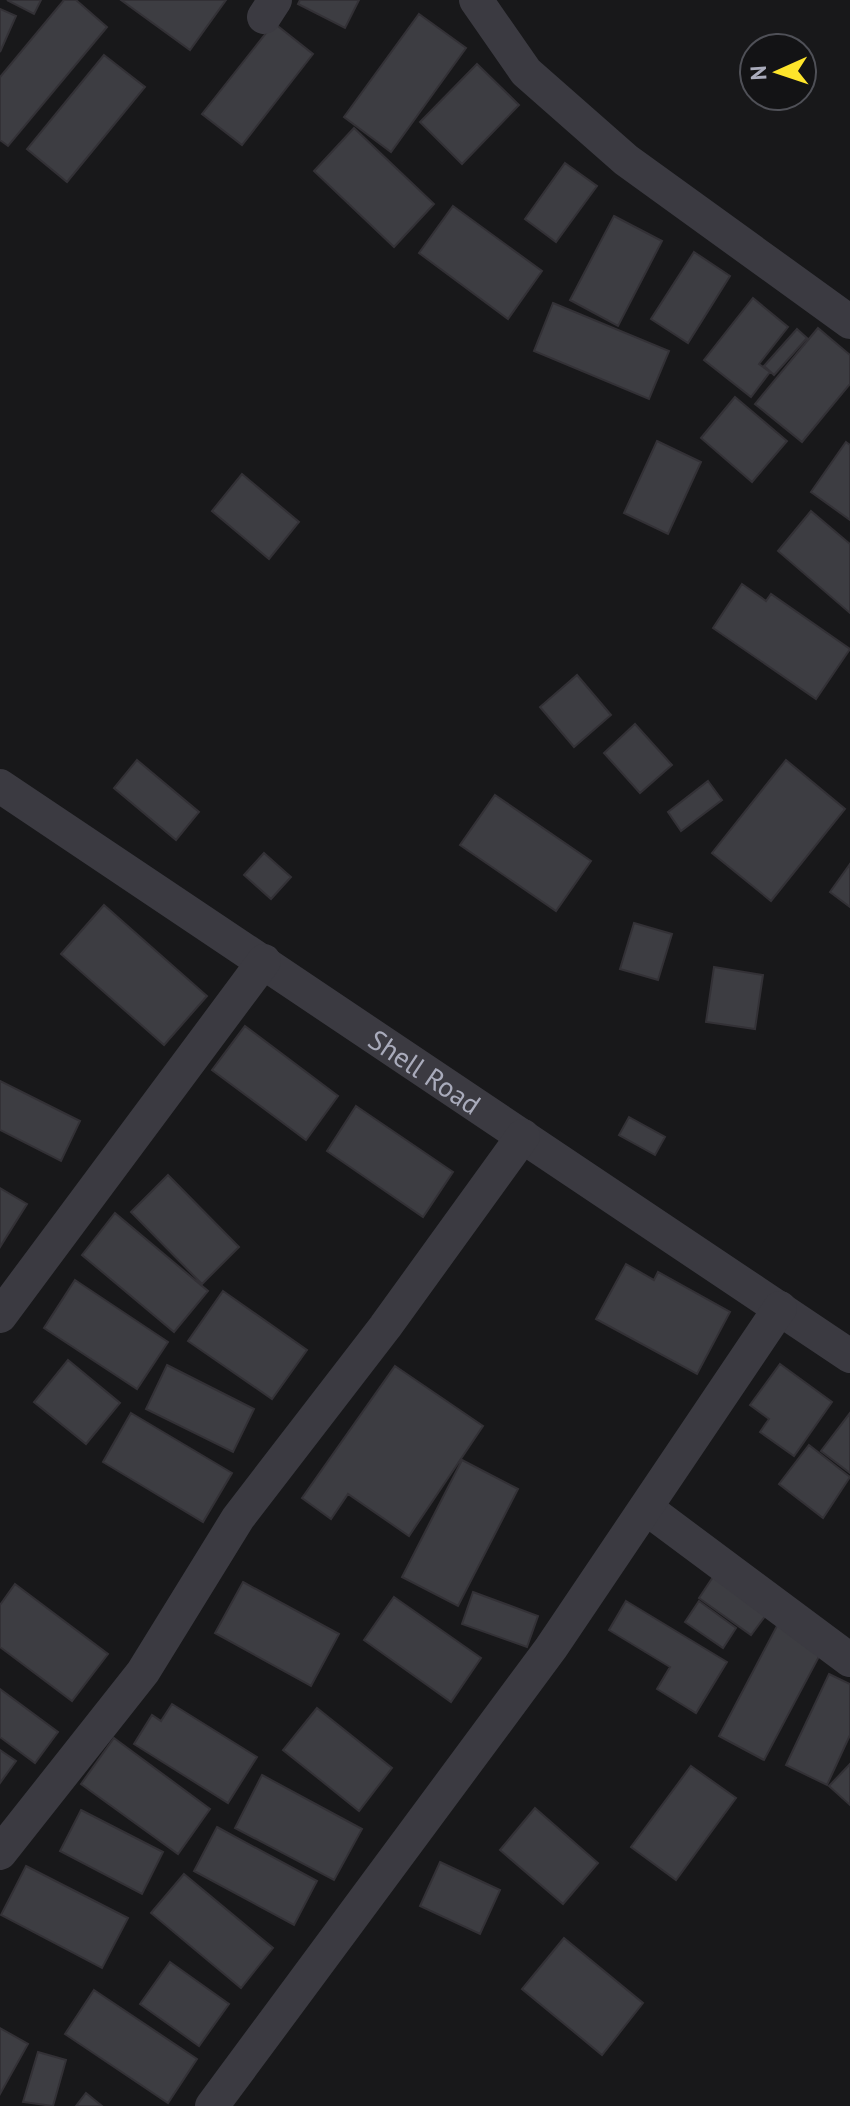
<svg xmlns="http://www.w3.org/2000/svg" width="850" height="2106" viewBox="0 0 850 2106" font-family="'PT Sans',sans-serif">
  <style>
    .building { fill: #3d3d42; stroke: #333136; stroke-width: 2 }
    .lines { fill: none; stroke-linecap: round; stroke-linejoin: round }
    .minor { stroke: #3b3a41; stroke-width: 34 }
    .labels { text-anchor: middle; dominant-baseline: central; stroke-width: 7; stroke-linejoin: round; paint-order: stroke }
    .street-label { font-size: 28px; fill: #a9abbb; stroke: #131315 }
  </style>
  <rect width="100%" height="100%" fill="#18181a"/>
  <path class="building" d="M7,0H41L34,14Z
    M64,0H76L107,27L8,146L0,140V77Z
    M121,0H226L190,50Z
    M300,0H359L345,28L298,4Z
    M0,9L16,16L0,52Z
    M419,14L466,48L391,152L344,117Z
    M274,23L313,54L242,145L202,114Z
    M104,55L145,87L67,182L27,149Z
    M477,64L519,105L462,164L420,122Z
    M354,128L434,204L394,247L314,171Z
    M565,163L597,186L556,242L525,219Z
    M453,206L542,271L508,319L419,253Z
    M614,216L662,241L618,326L570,300Z
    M694,252L730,276L688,343L651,319Z
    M753,298L788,327L759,364L770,372L751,397L704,360Z
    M553,303L669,351L649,399L534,351Z
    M818,328L850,355V384L802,442L755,404Z
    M797,329L807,338L774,375L764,366Z
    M735,397L787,441L752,482L701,438Z
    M657,441L701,462L668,534L624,513Z
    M846,442L850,445V520L811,492Z
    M242,474L299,522L269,559L212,511Z
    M811,511L850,544V613L778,551Z
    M742,584L766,601L771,594L850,649L816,699L713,628Z
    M577,675L611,715L574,747L540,707Z
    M635,724L672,765L640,793L604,753Z
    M137,760L199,812L176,840L114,788Z
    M786,760L845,809L771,901L712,853Z
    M708,781L722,800L681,831L668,812Z
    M495,795L591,861L556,911L460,845Z
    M264,853L291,877L271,899L244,875Z
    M850,864V907L830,892Z
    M104,905L207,996L164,1045L61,954Z
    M634,923L672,934L658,980L620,969Z
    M714,967L763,975L755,1029L706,1022Z
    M245,1026L338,1096L306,1140L212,1070Z
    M0,1081L80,1121L61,1161L0,1130Z
    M356,1106L453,1172L423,1217L327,1151Z
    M629,1117L665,1137L655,1155L619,1135Z
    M168,1175L239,1247L202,1284L131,1212Z
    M0,1188L27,1204L0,1247Z
    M115,1213L208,1291L174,1332L82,1255Z
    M626,1264L654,1280L658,1272L730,1312L697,1374L596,1319Z
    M75,1280L168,1342L137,1389L44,1328Z
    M223,1291L307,1350L272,1399L188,1341Z
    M68,1360L120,1403L86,1444L34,1402Z
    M780,1364L832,1402L794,1456L760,1432L769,1419L750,1405Z
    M167,1365L254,1409L233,1452L146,1409Z
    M395,1366L483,1426L409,1536L348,1494L331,1519L302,1498Z
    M131,1413L232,1473L203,1522L103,1462Z
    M850,1413V1473L821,1451Z
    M809,1445L850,1477L823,1518L779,1484Z
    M462,1460L518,1489L458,1606L402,1577Z
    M713,1577L766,1615L751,1635L699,1598Z
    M243,1582L339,1634L311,1686L215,1633Z
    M15,1584L108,1654L72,1701L0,1647V1605Z
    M473,1592L538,1616L527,1647L462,1624Z
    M394,1597L481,1658L451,1702L364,1640Z
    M626,1601L727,1662L696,1713L657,1689L670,1667L609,1630Z
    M699,1601L736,1628L723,1648L685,1622Z
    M778,1624L823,1649L764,1760L719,1736Z
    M829,1674L850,1684V1735L827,1785L786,1765Z
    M0,1689L58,1732L35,1763L0,1737Z
    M172,1704L257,1757L228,1803L134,1744L152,1715L161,1721Z
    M317,1708L392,1768L359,1811L283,1750Z
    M114,1738L210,1809L178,1854L81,1784Z
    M0,1750L16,1761L0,1783Z
    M850,1764V1805L829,1786Z
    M691,1766L736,1798L676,1880L631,1847Z
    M262,1775L362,1829L334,1880L235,1828Z
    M535,1808L598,1863L563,1904L500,1850Z
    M81,1810L163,1852L142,1894L60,1851Z
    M217,1827L317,1881L294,1925L194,1871Z
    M440,1862L500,1890L480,1934L420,1906Z
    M26,1866L128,1918L102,1968L1,1915Z
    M184,1874L273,1948L241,1988L151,1913Z
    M564,1938L643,2003L602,2055L522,1989Z
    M170,1962L229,2004L199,2046L140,2004Z
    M94,1990L197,2059L168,2103L65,2034Z
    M0,2028L28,2044L0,2094Z
    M38,2052L66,2060L53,2106L23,2102Z
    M86,2093L102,2106H76Z"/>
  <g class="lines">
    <g class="minor">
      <path d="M476,0L526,72L626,160L850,322"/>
      <path d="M264,17L275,0"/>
      <path id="s1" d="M0,786L850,1356"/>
      <path d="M0,1316L264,961"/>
      <path d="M646,1508L850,1660"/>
      <path d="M0,1853L143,1672L238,1518L385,1327L523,1136"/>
      <path d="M212,2106L551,1648L780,1308"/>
    </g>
  </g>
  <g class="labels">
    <g class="street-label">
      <text stroke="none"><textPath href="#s1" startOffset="512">Shell Road</textPath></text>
    </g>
  </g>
  <g transform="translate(778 72) rotate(267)"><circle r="38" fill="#131315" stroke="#4f5057" stroke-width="2"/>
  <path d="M0-6L14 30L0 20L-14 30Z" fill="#fee52b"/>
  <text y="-12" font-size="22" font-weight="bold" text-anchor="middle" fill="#a9abbb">N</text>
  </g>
</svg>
